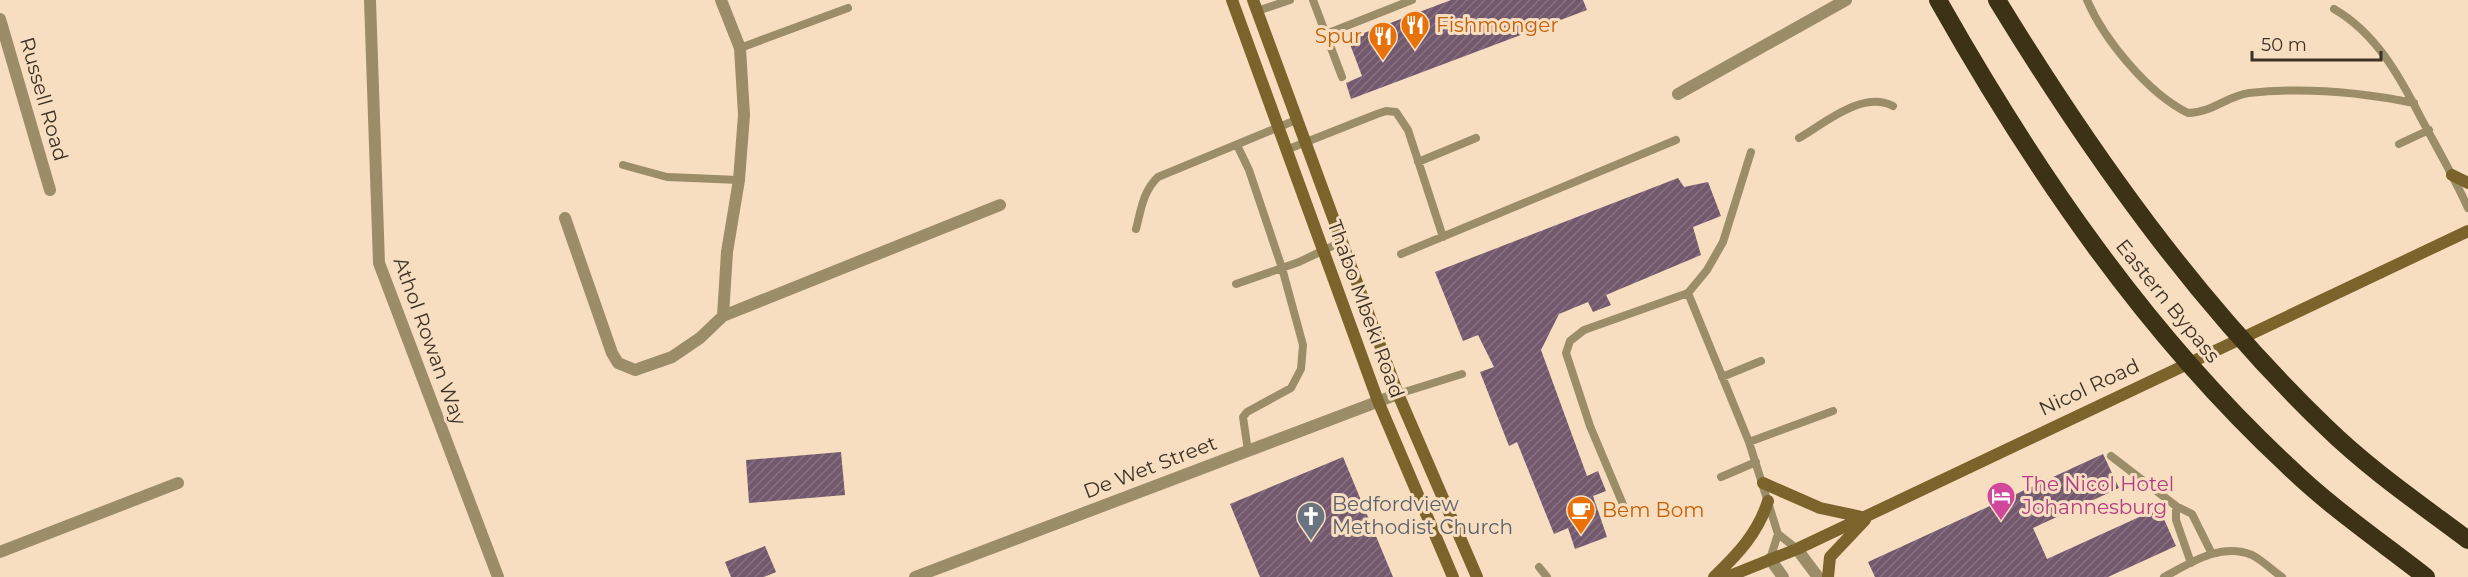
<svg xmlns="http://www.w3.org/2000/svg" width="2468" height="577" viewBox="0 0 2468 577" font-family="Montserrat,sans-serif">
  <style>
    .building { fill: url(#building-hatch) }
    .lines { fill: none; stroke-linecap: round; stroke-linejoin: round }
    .service { stroke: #9c8d69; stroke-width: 8 }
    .minor { stroke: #9c8d69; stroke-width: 12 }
    .tertiary { stroke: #9c8d69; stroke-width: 12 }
    .secondary { stroke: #7a642b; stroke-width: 12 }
    .motorway { stroke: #3d3215; stroke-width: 18 }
    .labels { text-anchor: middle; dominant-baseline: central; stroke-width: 6; stroke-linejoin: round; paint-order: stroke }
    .food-label { font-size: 20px; fill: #c56008; stroke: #f8dec0; text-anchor: start }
    .street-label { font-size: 20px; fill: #3c3226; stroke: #f8dec0 }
    .hotel-label { font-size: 20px; fill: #b23c85; stroke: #f8dec0; text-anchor: start }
    .worship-label { font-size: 20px; fill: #5b616d; stroke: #f8dec0; text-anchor: start }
  </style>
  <defs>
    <pattern id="building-hatch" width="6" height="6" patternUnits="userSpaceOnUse" patternTransform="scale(1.5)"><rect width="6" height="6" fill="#73586e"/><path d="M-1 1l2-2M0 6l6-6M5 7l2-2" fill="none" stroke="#877282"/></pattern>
  </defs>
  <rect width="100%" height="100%" fill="#f8dec0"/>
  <path class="building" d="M1451,0H1583L1587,10L1351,99L1346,83L1362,76L1348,39Z
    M1678,178L1684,187L1708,182L1721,216L1693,227L1701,255L1606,295L1611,305L1593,312L1588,302L1559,314L1541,350L1587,476L1598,471L1606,491L1593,496L1607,537L1575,549L1568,528L1554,534L1517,442L1509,446L1480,372L1494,367L1478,335L1463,341L1435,272Z
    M841,452L845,495L749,503L746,460Z
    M2103,454L2119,488L2033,528L2047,559L2159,508L2176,546L2108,577H1875L1868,562Z
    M1343,457L1393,577H1260L1230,504Z
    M765,546L776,572L764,577H731L725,562Z"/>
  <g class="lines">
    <path class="service" d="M1313,0L1342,77
      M2087,0C2104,40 2149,94 2188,113C2211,113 2227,96 2249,93C2304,87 2360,92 2414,103
      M2334,9C2376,33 2400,77 2421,118C2437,148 2454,177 2468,208
      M1257,11L1290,0
      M1326,34L1412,0
      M740,48L848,8
      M1799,138C1825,123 1863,90 1893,106
      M2399,144L2429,130
      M1237,145L1249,170L1282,268L1303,345L1301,369L1291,388L1247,412L1243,417L1248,451
      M1286,150L1377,114L1386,111L1396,112L1408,130L1443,237
      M1418,162L1476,138
      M623,165L667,177L739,180
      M1136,229C1141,210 1143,191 1158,177L1296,120
      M1401,254L1676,140
      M1236,284L1299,262L1341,242
      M1688,293L1707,270L1723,242L1751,152
      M1722,377L1761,361
      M1398,394L1462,374
      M1749,442L1833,411
      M2111,456L2176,506L2192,514L2212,554
      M1721,477L1756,462
      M2176,506V520L2191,563
      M1627,514L1590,426L1566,353L1570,341L1584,330L1688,293L1749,442L1778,534L1797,549
      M1770,559L1778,534
      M1539,567L1547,577
      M2164,577C2190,563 2221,542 2252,555C2262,560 2272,570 2282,577"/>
    <path class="minor" d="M370,0L379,263L498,577
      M721,0L740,48L744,115L739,180L727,252L723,316
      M0,19L50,190
      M1678,94L1846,0
      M565,218L612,353L618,363L635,370L672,357L700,338L723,316L1000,205
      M0,552L178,483
      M915,577L1398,394"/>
    <path class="tertiary" d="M1797,549L1818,577
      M1770,559L1783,577"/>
    <path class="secondary" d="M1232,0L1378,401L1453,577
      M1253,0L1398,394L1477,577
      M2452,175L2468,183
      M1763,483L1820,508L1862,517
      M1714,577C1738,554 1758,533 1768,501
      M1727,577L1797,549L2468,231
      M1828,577L1830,557L1865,520"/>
    <path class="motorway" d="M1938,0C2034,170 2145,333 2288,466C2330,507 2380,541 2426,577
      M1997,0C2091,154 2196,302 2326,427C2369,469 2420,504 2468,540"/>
  </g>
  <defs>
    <g id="restaurant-pin" transform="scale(1.5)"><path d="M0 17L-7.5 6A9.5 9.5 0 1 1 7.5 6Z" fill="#e8710a" stroke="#f8dec0"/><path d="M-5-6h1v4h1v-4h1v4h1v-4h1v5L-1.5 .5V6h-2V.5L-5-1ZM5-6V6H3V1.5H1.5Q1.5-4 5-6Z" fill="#fff"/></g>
    <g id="hotel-pin" transform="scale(1.5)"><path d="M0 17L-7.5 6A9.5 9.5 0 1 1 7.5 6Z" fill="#d1479c" stroke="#f8dec0"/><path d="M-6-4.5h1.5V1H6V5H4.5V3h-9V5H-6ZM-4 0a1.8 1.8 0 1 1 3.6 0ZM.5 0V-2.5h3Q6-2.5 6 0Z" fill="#fff"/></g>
    <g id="cafe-pin" transform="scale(1.5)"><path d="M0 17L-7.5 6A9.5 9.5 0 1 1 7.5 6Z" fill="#e8710a" stroke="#f8dec0"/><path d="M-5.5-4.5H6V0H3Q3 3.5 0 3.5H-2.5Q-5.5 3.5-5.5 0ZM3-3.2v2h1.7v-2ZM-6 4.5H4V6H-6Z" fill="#fff"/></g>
    <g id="church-pin" transform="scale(1.5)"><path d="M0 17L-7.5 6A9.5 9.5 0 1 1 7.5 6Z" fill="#6b7280" stroke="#f8dec0"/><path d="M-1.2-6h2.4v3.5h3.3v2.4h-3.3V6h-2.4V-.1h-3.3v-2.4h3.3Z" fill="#fff"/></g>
  </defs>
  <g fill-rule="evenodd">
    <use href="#restaurant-pin" x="1415" y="25"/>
    <use href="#restaurant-pin" x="1383" y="36"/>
    <use href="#hotel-pin" x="2001" y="496"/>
    <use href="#cafe-pin" x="1581" y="510"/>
    <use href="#church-pin" x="1311" y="516"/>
  </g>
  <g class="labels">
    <g class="food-label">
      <text x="1436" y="25">Fishmonger</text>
      <text x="1362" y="36" text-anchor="end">Spur</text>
      <text x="1602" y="510">Bem Bom</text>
    </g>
    <g class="street-label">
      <text transform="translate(44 99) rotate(74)">Russell Road</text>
      <text transform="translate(2168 301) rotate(51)">Eastern Bypass</text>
      <text transform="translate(1366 309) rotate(70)">Thabo Mbeki Road</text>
      <text transform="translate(430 341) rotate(70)">Athol Rowan Way</text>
      <text transform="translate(2089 387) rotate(-25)">Nicol Road</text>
      <text transform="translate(1150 467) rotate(-21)">De Wet Street</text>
    </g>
    <g class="hotel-label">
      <text x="2022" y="484">The Nicol Hotel<tspan x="2022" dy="23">Johannesburg</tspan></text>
    </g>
    <g class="worship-label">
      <text x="1332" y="504">Bedfordview<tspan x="1332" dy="23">Methodist Church</tspan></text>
    </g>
  </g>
  <path d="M2252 51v9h129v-9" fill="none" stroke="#3c3226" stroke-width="3"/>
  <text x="2261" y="51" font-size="18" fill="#3c3226" stroke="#f8dec0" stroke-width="4.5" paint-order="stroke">50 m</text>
</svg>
